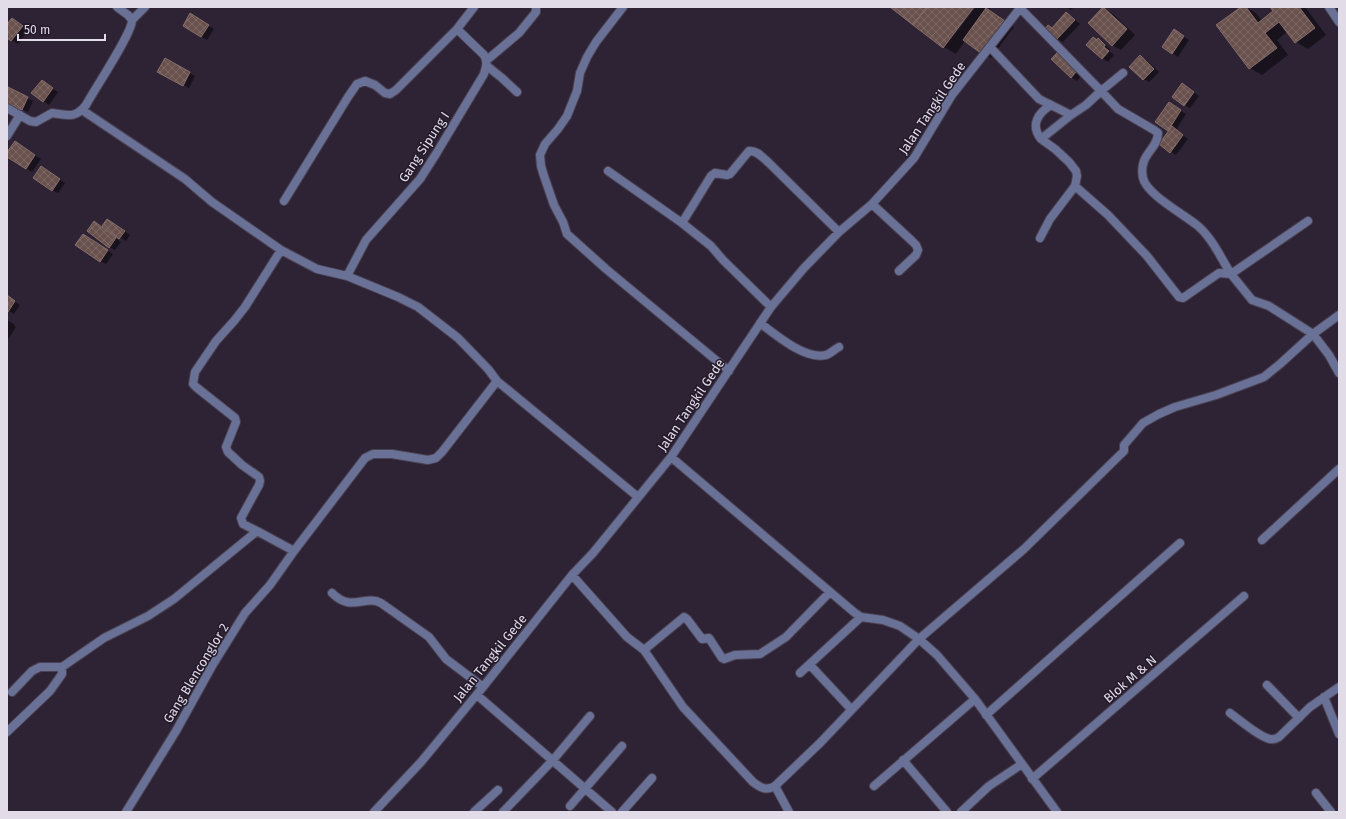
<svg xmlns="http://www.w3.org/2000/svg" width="1346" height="819" viewBox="0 0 1346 819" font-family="'Fira Sans',sans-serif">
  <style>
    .shadow { fill: #0007 }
    .building { fill: url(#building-cross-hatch); stroke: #876d69 }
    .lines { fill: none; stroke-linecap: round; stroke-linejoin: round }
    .minor-casing { stroke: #4a4152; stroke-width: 10 }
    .minor { stroke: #6a7196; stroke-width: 8 }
    .labels { text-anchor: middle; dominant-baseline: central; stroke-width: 3; stroke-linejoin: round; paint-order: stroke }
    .street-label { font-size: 13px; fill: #e2dce8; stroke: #231a2b }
  </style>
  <defs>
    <pattern id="building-cross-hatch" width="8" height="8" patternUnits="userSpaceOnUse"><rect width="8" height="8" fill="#69514d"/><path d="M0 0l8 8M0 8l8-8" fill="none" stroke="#7e6967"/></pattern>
  </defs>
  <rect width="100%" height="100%" fill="#2d2335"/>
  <path class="shadow" d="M976,7H991L989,10L1014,27L991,58L965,41L956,54L944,47Z
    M1067,7H1074L1071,10Z
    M1242,7H1246L1256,13L1262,21L1274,12L1271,7H1305L1326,35L1308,49L1296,42L1288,31L1277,40L1288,55L1262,75L1250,68Z
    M1104,8L1112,13L1135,35L1121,50L1112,45Z
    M1067,13L1080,24L1063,42L1057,39L1049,26L1053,28Z
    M191,15L214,29L207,40L184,26Z
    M18,22L28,30L18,44L7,37V25Z
    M1180,34L1189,40L1178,57L1163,47Z
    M1098,40L1110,49L1109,51L1114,55L1108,62L1102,58L1098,41Z
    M1057,55L1063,58L1081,76L1077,81L1071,77Z
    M1140,57L1146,60L1159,72L1149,82L1144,79Z
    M165,60L195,76L189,88L159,72Z
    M42,81L58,92L49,105L43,101Z
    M1182,84L1199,96L1190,108L1184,105Z
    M8,89L33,101L28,112L7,103V91Z
    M1175,107L1186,114L1176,130L1188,139L1176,155L1171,152L1170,131L1156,122Z
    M20,145L41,159L32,172L7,156V154Z
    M47,171L65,183L58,193L52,190Z
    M107,220L130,235L126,241L104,227L103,228L121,242L115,250L109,247L102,227Z
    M89,238L113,254L106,264L100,261Z
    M7,296L20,305L14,314L7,310Z
    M7,320L15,325L14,326L16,327L7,341Z"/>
  <path class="building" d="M890,7H927L913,25Z
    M927,7H974L943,48L913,25Z
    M1103,7L1127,29L1112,46L1088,23Z
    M1241,7H1246L1258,23L1273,11L1270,7H1299L1315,28L1295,43L1279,22L1265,33L1277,48L1249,69L1216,25Z
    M986,8L1005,21L982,54L963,40Z
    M1066,12L1075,20L1056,40L1045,29L1048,25L1052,28Z
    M190,13L209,25L201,37L183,26Z
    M12,18L23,26L11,41L7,38V24Z
    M1174,29L1184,36L1172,54L1162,47Z
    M1093,37L1097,40L1098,38L1105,45L1104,47L1109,51L1102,59L1086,45Z
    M1057,53L1076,72L1071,78L1051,59Z
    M1140,55L1154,69L1143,80L1129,67Z
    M165,58L190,72L183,86L157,72Z
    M42,80L53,88L43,102L31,93Z
    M1182,83L1194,92L1184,106L1172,97Z
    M8,87L28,97L22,110L7,103Z
    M1169,102L1181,110L1168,131L1155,122Z
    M1172,126L1183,135L1170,153L1159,144Z
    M15,141L35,155L26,169L7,157V152Z
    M41,166L60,179L52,191L33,178Z
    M107,219L125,231L119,239L102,226Z
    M94,221L116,238L109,248L87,231Z
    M83,234L108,250L100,262L75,245Z
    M7,295L15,301L8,312H7Z"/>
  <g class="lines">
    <g class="minor-casing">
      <path id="minor" d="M117,7L128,15L132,20
        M623,7L596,42L587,57L580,73L577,91L567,116L558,129L545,144L540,155L541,166L544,176L554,205L563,222L567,234L606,269L729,371
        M1329,7L1339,22
        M1020,8L1101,91L1123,73
        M990,47L1039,99L1071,115L1086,105L1101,91L1118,109L1154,130L1158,133C1158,150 1138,154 1143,178C1146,194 1185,215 1198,226C1212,238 1221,258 1231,274L1308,221
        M487,60L519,33L536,12V7
        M487,66L502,78L517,92
        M7,108L30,121L36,122L52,113C68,115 75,119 86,105C94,90 133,32 132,20L145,7
        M82,110L185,179L212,202L281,250L317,269L347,276L398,297L418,307L458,338L488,369L497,381L638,497
        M7,136L20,115
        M1041,139C1030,125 1038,113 1051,105
        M608,171L682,223L711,246L723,260L771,307
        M1075,186L1108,215L1147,256L1179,297L1183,298L1219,273L1231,274L1252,300L1269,306L1313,334L1329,355L1339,373
        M284,201L348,97L357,84L365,81L375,85L385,93L390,94L396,90L457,29L474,7
        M872,204L912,241L916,245L918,250L916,255L899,271
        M682,223L711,176L715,173L727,175L730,174L749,151C757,150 763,158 769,163L839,232
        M1040,238L1050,219L1075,186L1077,176L1076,171L1069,162L1055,149L1041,139L1071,115
        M347,276L366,240L420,179L436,154L484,74C486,67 488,62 484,55L457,29
        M760,323C776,335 805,360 826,355C830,354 835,349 839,347
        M671,457L855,613L861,617L883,620L900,626L919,639L937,655L975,699L1057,812
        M257,531L243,524L241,518L259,485L260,481L259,477L242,465L228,452L226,447L236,422L235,418L196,387L193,384L195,372L216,341L234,321L245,307L281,250
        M1262,540L1339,469
        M572,575L627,637L644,650L684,617L687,619L702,639L709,638L722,658L724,659L735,655L760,654L786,637L830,592
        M332,593C352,613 365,594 381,603L429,637L446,659L483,687
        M644,650L683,707L753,782C761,788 766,791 775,786L820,743L919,639L1024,549L1124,451V445L1143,423L1159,414L1175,407L1216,395L1264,377L1280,364L1313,334L1339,315
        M810,665L851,709
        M800,673L861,617
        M1267,685L1299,718
        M12,692L32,671L40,667H62L104,638L148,616L174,599L257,531L294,551
        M477,695L612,812
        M1324,697L1339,734
        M1230,713C1240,720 1259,737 1270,739C1274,740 1276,739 1279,737L1310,707L1339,687
        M986,715L1180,543
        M7,732L50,691L62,674V667
        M903,760L947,812
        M1032,779L1244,596
        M775,786L789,812
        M874,786L975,699
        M1316,793L1331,812
        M570,806L622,746
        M126,812L176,731L212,666L245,613L270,585L294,551L365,458L373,454H392L428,460L436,458L442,452L497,381
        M374,812L421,762L483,687L572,575L593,553L671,457L771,307L804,268L839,232L872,204L914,158L952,95L1021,7
        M474,812L498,790
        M503,812L553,760L590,716
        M622,812L652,778
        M961,812L989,786L1022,764"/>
    </g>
    <use href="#minor" class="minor"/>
  </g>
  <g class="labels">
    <g class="street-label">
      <text transform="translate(932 108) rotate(-56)">Jalan Tangkil Gede</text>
      <text transform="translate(424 147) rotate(-57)">Gang Sipung I</text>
      <text transform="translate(691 405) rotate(-56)">Jalan Tangkil Gede</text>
      <text transform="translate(490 658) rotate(-51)">Jalan Tangkil Gede</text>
      <text transform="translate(196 673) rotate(-59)">Gang Blenconglor 2</text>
      <text transform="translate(1130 679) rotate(-41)">Blok M &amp; N</text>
    </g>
  </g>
  <rect width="1346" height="819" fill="none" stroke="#e2dce8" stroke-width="16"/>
  <path d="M18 34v6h87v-6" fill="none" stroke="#e2dce8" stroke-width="2"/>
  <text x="24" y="34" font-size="12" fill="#e2dce8" stroke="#231a2b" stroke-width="3" paint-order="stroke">50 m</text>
</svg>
